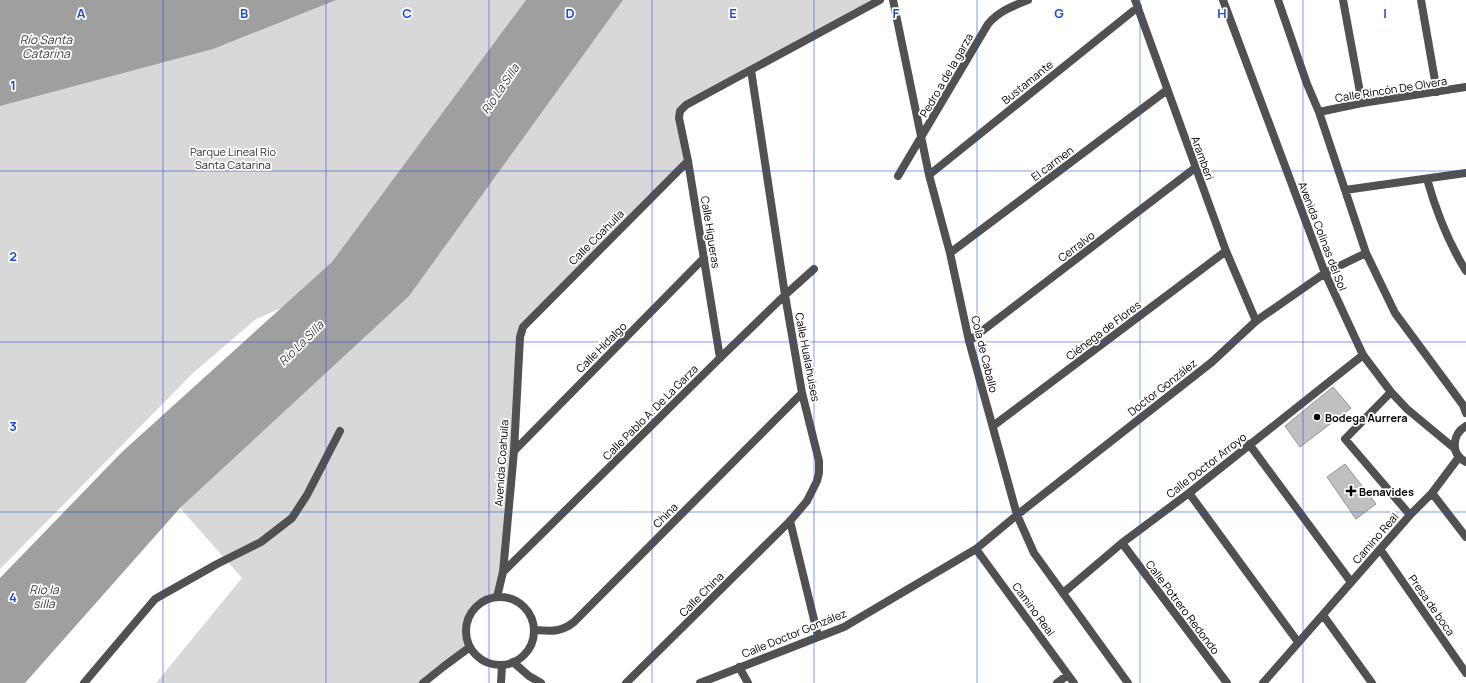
<svg xmlns="http://www.w3.org/2000/svg" width="1466" height="683" viewBox="0 0 1466 683" font-family="Manrope,sans-serif">
  <style>
    .green { fill: #d8d8d8 }
    .water { fill: #9f9f9f }
    .building { fill: #c0c0c0; stroke: #959595 }
    .lines { fill: none; stroke-linecap: round; stroke-linejoin: round }
    .minor { stroke: #515151; stroke-width: 8 }
    .tertiary { stroke: #515151; stroke-width: 8 }
    .grid { fill: none; stroke: #1d4ed8; stroke-width: 1; stroke-opacity: 0.55 }
    .poi-dot { fill: #000; stroke: #fff; stroke-width: 1.5 }
    .labels { text-anchor: middle; dominant-baseline: central; stroke-width: 3.5; stroke-linejoin: round; paint-order: stroke }
    .street-label { font-size: 11px; fill: #000; stroke: #fff }
    .park-label { font-size: 11px; fill: #2f2f2f; stroke: #fff }
    .poi-label { font-size: 11px; font-weight: bold; fill: #000; stroke: #fff; text-anchor: start }
    .water-label { font-size: 12px; font-style: italic; fill: #404040; stroke: #fff }
    .grid-label { font-size: 13px; text-anchor: middle; font-weight: bold; fill: #1d4ed8; stroke: #fff; stroke-width: 3.5; stroke-linejoin: round; paint-order: stroke }
  </style>
  <rect width="100%" height="100%" fill="#fff"/>
  <path class="green" d="M0,0H880L680,111L688,161L525,324L514,451L497,597C493,598 488,599 485,601C468,610 463,630 470,647L423,683H156L242,578L180,508L408,296L461,220L411,252L256,319L193,373L0,569Z"/>
  <path class="water" d="M0,0H336L213,49L0,106Z
    M526,0H623L409,296L180,508L25,683H0V578L122,452L332,262Z"/>
  <path class="building" d="M1333,387L1351,408L1300,447L1285,426Z
    M1345,464L1376,504L1356,519L1327,477Z"/>
  <g class="lines">
    <path class="minor" d="M893,0L929,175L950,253L969,341L1017,515L1034,553L1128,683
      M1135,0L1226,251L1256,321
      M1223,0L1325,273L1363,355L1391,392L1407,409L1454,448
      M1278,0L1307,84L1319,112L1366,253L1395,313L1463,405L1466,413
      M1343,0L1362,103
      M1421,0L1437,92
      M1319,112L1362,103L1466,87
      M929,175L1138,7
      M898,176L988,24C999,11 1013,6 1028,0
      M1427,179C1436,211 1448,242 1466,271
      M1345,190L1466,173
      M950,253L1167,90
      M969,341L1195,168
      M720,358L688,161L679,118L680,111L686,105L880,0
      M1391,392L1345,439L1410,515
      M993,426L1226,251
      M1466,426C1452,434 1450,454 1466,462
      M1249,444L1351,582
      M514,451L704,258
      M1189,493L1298,642
      M1432,493L1466,537
      M790,521L818,636
      M1122,543L1227,683
      M976,549L1074,683
      M1380,549L1466,673
      M503,572L720,358L785,295L814,269
      M1063,593L1122,543L1189,493L1363,355
      M497,597L503,572L514,451L520,337L523,327L688,161
      M466 631a34 34 0 1 1 68 0a34 34 0 1 1-68 0Z
      M1323,615L1372,683
      M534,630C550,631 560,633 574,622L802,393
      M513,662L529,676L541,683
      M739,667L748,683
      M84,683L155,599L217,564L261,542L292,518L307,495L340,431
      M423,683L443,667L470,647
      M626,683L790,521L807,501L817,481L819,473V461L802,393L785,295L751,70
      M700,683L844,627L976,549L1017,515L1212,362L1256,321L1325,273L1366,253
      M1057,683L1068,675
      M1263,683L1410,515L1432,493L1459,457"/>
    <path class="tertiary" d="M501,683L502,665"/>
  </g>
  <path class="grid" d="M163,0V683M326,0V683M489,0V683M652,0V683M814,0V683M977,0V683M1140,0V683M1303,0V683M0,171H1466M0,342H1466M0,512H1466"/>
  <g class="poi-dot">
    <circle cx="1317" cy="417" r="4"/>
    <path d="M1349 485h4v4h4v4h-4v4h-4v-4h-4v-4h4z"/>
  </g>
  <g class="labels">
    <g class="street-label">
      <text transform="translate(946 75) rotate(-60)">Pedro a de la garza</text>
      <text transform="translate(1027 82) rotate(-39)">Bustamante</text>
      <text transform="translate(1391 89) rotate(-9)">Calle Rincón De Olvera</text>
      <text transform="translate(1203 158) rotate(70)">Aramberi</text>
      <text transform="translate(1052 163) rotate(-37)">El carmen</text>
      <text transform="translate(711 232) rotate(81)">Calle Higueras</text>
      <text transform="translate(1323 236) rotate(69)">Avenida Colinas del Sol</text>
      <text transform="translate(596 237) rotate(-45)">Calle Coahuila</text>
      <text transform="translate(1076 246) rotate(-37)">Cerralvo</text>
      <text transform="translate(1103 330) rotate(-37)">Ciénega de Flores</text>
      <text transform="translate(601 347) rotate(-45)">Calle Hidalgo</text>
      <text transform="translate(985 354) rotate(76)">Cola de Caballo</text>
      <text transform="translate(808 357) rotate(79)">Calle Hualahuises</text>
      <text transform="translate(1162 387) rotate(-38)">Doctor González</text>
      <text transform="translate(650 412) rotate(-45)">Calle Pablo A. De La Garza</text>
      <text transform="translate(501 463) rotate(-86)">Avenida Coahuila</text>
      <text transform="translate(1206 465) rotate(-38)">Calle Doctor Arroyo</text>
      <text transform="translate(665 515) rotate(-45)">China</text>
      <text transform="translate(1375 538) rotate(-49)">Camino Real</text>
      <text transform="translate(701 594) rotate(-45)">Calle China</text>
      <text transform="translate(1432 605) rotate(55)">Presa de boca</text>
      <text transform="translate(1183 607) rotate(53)">Calle Potrero Redondo</text>
      <text transform="translate(1034 609) rotate(54)">Camino Real</text>
      <text transform="translate(794 633) rotate(-22)">Calle Doctor González</text>
    </g>
    <g class="park-label">
      <text x="233" y="151">Parque Lineal Río<tspan x="233" dy="13">Santa Catarina</tspan></text>
    </g>
    <g class="poi-label">
      <text x="1325" y="417">Bodega Aurrera</text>
      <text x="1359" y="491">Benavides</text>
    </g>
    <g class="water-label">
      <text x="46" y="39">Río Santa<tspan x="46" dy="14">Catarina</tspan></text>
      <text transform="translate(500 89) rotate(-56)">Río La Silla</text>
      <text transform="translate(301 343) rotate(-45)">Río La Silla</text>
      <text x="44" y="589">Rio la<tspan x="44" dy="14">silla</tspan></text>
    </g>
  </g>
  <g class="grid-label">
    <text x="81" y="18">A</text>
    <text x="244" y="18">B</text>
    <text x="407" y="18">C</text>
    <text x="570" y="18">D</text>
    <text x="733" y="18">E</text>
    <text x="896" y="18">F</text>
    <text x="1059" y="18">G</text>
    <text x="1222" y="18">H</text>
    <text x="1385" y="18">I</text>
    <text x="13" y="90">1</text>
    <text x="13" y="261">2</text>
    <text x="13" y="431">3</text>
    <text x="13" y="602">4</text>
  </g>
</svg>
